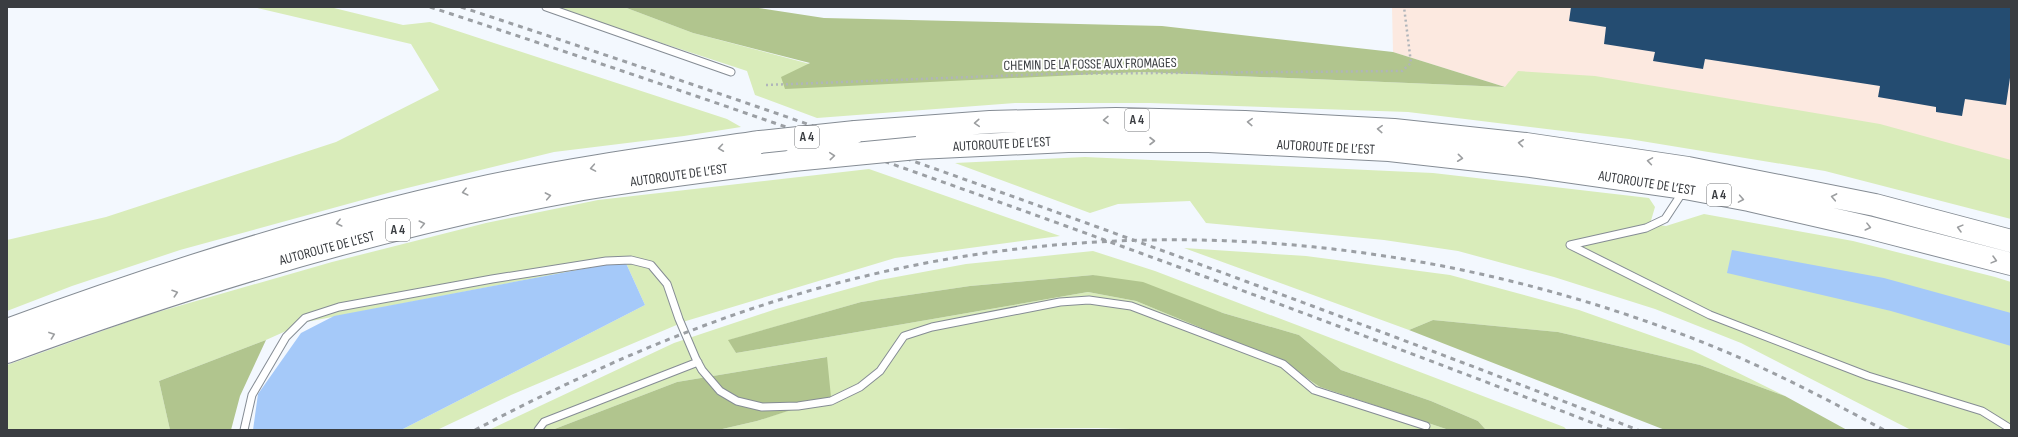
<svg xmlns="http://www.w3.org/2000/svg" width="2018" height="437" viewBox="0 0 2018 437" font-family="'Sofia Sans Condensed',sans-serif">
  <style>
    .commercial { fill: #fce9e0 }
    .green { fill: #d9ecba }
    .forest { fill: #b1c58e }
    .water { fill: #a5c9f9 }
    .building { fill: #244c71 }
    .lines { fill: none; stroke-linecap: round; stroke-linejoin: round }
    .service-casing { stroke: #858c94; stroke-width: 9 }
    .motorway-casing { stroke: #858c94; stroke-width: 24 }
    .path { stroke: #b0b5ba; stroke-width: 2.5; stroke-dasharray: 2 3; stroke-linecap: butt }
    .service { stroke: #fff; stroke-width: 7 }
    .motorway { stroke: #fff; stroke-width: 22 }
    .rail { stroke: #9b9fa4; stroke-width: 3; stroke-dasharray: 5 5; stroke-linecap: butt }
    .motorway-bridge-casing { stroke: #858c94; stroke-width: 24; stroke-linecap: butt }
    .motorway-bridge { stroke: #fff; stroke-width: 22 }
    .oneway { stroke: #9c9ea0 }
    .labels { text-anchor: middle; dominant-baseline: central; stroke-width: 4; stroke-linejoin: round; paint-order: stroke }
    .shield { fill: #fff; stroke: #75777a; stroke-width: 1 }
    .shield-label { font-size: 13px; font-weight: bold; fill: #3a3d41 }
    .street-label { font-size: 14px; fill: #3a3d41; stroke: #fff }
  </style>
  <rect width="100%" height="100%" fill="#f3f8fe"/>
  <path class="commercial" d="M1392,7H2011V189L1505,87L1393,52Z"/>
  <path class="green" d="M253,7H330L403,25L430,22L727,119L741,127L684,136L554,152L395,191L180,250L72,286L7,311V240L106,217L336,142L439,90L411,44Z
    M552,7H624L693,33L810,64L1140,72L1505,87L1518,71L1595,76L1880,124L2011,160V219L1825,171L1629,139L1408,112L1150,103H1015L817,118L755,95L747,71Z
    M1085,157L1433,173L1649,198L1655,207L1650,224L1666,226L1704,214L1853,241L1995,277L2011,282V430H1911L1741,343L1655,309L1554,277L1458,251L1384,240L1206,223L1190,201L1118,204L1090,213L955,163Z
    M869,169L1060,236L895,258L686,321L511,395L437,430H401L645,305L625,261L306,322L266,340L159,381L170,430H7V365L144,316L332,262L486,223L598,200Z
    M1184,248L1306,256L1450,275L1579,310L1692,350L1785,396L1700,365L1558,332L1433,320L1409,330Z
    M1093,251L1155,271L1564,427L1567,430H1486L1478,421L1431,401L1341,370L1299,335L1093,275L970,286L861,302L729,340L736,353L1088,292L1136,301L1281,361L1320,387L1449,430H1163L1098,428L718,430L757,421L830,397L826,357L677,382L552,430H489L674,343L776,309L880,280L966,264Z"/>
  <path class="forest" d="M624,7H752L824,18L1162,26L1393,52L1505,87L1140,72L785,89L781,77L810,63L693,33Z
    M1093,275L1143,282L1223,313L1299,335L1341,370L1431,401L1478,421L1486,430H1449L1320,387L1281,361L1136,301L1088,292L736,353L728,340L861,302L970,286Z
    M1433,320L1558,332L1700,365L1785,396L1847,430H1665L1409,330Z
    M266,340L240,396L231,430H170L159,381Z
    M827,357L831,397L757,421L718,430H552L677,382Z"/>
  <path class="water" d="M1732,250L1884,278L2011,313V346L1891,311L1727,273Z
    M625,261L645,305L401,430H253L258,394L301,333L334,316Z"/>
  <path class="building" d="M1571,7H2011V71L2006,105L1965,99L1962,116L1936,112V107L1878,97L1880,86L1705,59L1703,69L1653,61L1655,52L1604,44L1606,27L1569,21Z"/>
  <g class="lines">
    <g class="service-casing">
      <path id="service" d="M546,7L731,72
        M1684,190L1665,219L1646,228L1570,245L1710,315L1868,376L1982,411L2011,429
        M244,430L252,395L286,337L305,318L339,307L492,279L606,261L631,260L651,265L667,284L679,319L696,359L702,370L720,391L737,401L762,407L798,406L831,401L860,387L880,371L904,336L932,327L1060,302L1089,300L1131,306L1283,364L1314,390L1426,426
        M538,430L544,422L698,362"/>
    </g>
    <g class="motorway-casing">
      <path id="motorway" d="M855,132L990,122L1116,119L1245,122L1394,130L1526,144L1688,168L1875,205L2011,241
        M917,148L1068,141H1209L1389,150L1531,166L1685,188L1749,200L1867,227L2011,264
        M7,330C159,274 312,225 471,190C566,169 663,156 760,142
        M7,352C194,283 386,224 583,189C653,177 723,169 793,160"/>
    </g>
    <path class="path" d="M766,85L1048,74L1402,71L1411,63L1404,7"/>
    <use href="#service" class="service"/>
    <use href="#motorway" class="motorway"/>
    <path class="rail" d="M430,7C827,137 1221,279 1611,430
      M461,7C857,137 1249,279 1638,430
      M475,430C574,378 675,332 782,299C1083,205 1404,226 1697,340C1761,365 1823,397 1884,430"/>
    <g class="motorway-bridge-casing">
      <path id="motorway-bridge" d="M760,142L855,132
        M793,160L917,148"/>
    </g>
    <use href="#motorway-bridge" class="motorway-bridge"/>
  </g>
  <defs><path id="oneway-chevron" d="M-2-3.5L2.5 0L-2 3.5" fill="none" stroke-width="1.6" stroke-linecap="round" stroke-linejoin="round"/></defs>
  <g class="oneway">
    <use href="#oneway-chevron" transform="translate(1106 120) rotate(179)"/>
    <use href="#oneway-chevron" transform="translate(1250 122) rotate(-177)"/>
    <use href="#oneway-chevron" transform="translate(977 123) rotate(176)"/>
    <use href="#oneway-chevron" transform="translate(1380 129) rotate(-177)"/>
    <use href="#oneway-chevron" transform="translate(1152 141)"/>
    <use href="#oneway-chevron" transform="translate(1521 143) rotate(-174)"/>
    <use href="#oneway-chevron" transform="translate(721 148) rotate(172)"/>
    <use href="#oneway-chevron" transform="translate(832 156) rotate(-5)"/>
    <use href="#oneway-chevron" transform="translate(1460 158) rotate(6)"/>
    <use href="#oneway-chevron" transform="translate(1650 161) rotate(-171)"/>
    <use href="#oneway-chevron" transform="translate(593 168) rotate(170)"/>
    <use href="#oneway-chevron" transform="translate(465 192) rotate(166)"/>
    <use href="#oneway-chevron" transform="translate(548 196) rotate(-11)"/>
    <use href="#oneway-chevron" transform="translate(1834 197) rotate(-169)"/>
    <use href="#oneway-chevron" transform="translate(1741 199) rotate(10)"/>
    <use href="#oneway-chevron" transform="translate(339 223) rotate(166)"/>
    <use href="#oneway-chevron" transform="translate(422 224) rotate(-14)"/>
    <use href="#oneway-chevron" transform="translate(1868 227) rotate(14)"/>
    <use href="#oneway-chevron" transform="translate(1960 228) rotate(-165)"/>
    <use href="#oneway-chevron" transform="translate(1994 260) rotate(15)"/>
    <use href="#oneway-chevron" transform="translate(175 293) rotate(-18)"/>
    <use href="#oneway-chevron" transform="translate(52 335) rotate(-20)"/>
  </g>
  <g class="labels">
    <g class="shield">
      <rect x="1125" y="109" width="24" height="22" rx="3"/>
      <rect x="795" y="126" width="24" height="22" rx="3"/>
      <rect x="1707" y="184" width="24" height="22" rx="3"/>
      <rect x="386" y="219" width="24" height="22" rx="3"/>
    </g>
    <g class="shield-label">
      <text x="1137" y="120">A 4</text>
      <text x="807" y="137">A 4</text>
      <text x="1719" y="195">A 4</text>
      <text x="398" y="230">A 4</text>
    </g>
    <g class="street-label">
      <text transform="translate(1090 64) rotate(-1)">CHEMIN DE LA FOSSE AUX FROMAGES</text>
      <text transform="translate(1002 144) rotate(-3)">AUTOROUTE DE L’EST</text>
      <text transform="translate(1326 147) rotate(3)">AUTOROUTE DE L’EST</text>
      <text transform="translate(679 175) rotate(-8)">AUTOROUTE DE L’EST</text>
      <text transform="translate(1647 183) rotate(9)">AUTOROUTE DE L’EST</text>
      <text transform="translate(327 248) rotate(-15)">AUTOROUTE DE L’EST</text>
    </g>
  </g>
  <rect width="2018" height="437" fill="none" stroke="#3a3d41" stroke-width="16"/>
</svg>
